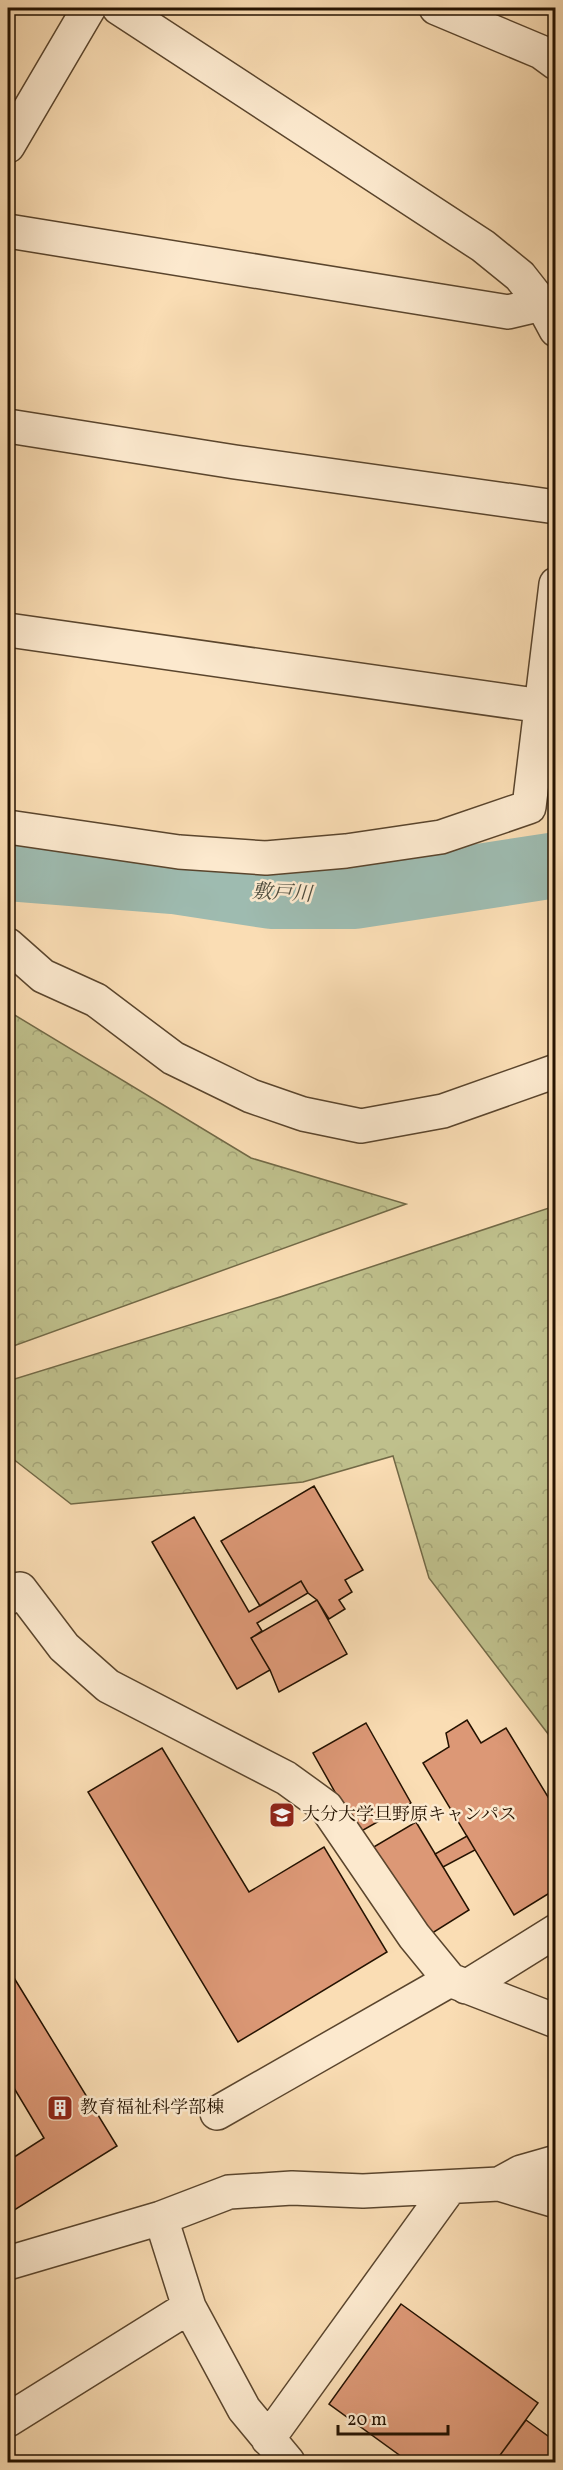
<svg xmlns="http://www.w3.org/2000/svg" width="563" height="2470" viewBox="0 0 563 2470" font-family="Vollkorn,'Noto Serif JP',serif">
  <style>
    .forest { fill: url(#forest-crowns); stroke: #726946; stroke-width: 1.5 }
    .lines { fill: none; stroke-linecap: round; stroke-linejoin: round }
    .river { stroke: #9ebbb0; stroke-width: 66 }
    .building { fill: #dc9876; stroke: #241200; stroke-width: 1.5 }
    .minor-casing { stroke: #5a452d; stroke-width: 36 }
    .minor { stroke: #fce9ce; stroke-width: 33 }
    .labels { text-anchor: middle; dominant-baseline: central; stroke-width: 5; stroke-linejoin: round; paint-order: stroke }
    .poi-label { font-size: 18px; fill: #241200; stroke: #fce9ce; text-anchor: start }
    .water-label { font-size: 20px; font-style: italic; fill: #4f4d3e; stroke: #fce9ce }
  </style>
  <defs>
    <pattern id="forest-crowns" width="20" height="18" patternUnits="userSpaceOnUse" patternTransform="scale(1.5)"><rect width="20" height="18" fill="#bfc08c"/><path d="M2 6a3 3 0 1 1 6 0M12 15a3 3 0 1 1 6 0" fill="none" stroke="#a4a477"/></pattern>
  </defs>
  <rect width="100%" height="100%" fill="#faddb4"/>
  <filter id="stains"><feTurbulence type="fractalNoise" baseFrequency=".00333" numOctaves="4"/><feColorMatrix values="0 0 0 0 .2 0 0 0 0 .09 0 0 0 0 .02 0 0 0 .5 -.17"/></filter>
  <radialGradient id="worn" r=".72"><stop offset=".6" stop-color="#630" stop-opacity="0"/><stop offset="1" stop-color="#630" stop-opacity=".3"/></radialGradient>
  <path class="forest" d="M8,1011L251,1158L406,1204L8,1348Z
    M555,1206V1743L429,1578L393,1456L303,1482L71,1504L8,1455V1381L280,1297Z"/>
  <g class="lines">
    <path class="river" d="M8,868L173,881L271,896H355L556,865"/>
  </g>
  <path class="building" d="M314,1486L363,1570L345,1580L352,1592L339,1600L345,1609L329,1619L317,1600L308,1593L301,1581L260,1606L221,1541Z
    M194,1517L249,1612L301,1581L308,1593L257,1623L262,1631L251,1638L270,1670L237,1689L152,1542Z
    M317,1600L347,1654L279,1692L270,1670L251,1638Z
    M467,1720L481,1743L506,1728L556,1810V1889L514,1915L423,1763L449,1747L446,1733Z
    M366,1723L411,1803L358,1833L313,1753Z
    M162,1748L249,1892L324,1847L387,1952L238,2042L88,1792Z
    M416,1822L469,1910L426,1937L372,1848Z
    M467,1836L475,1850L443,1867L435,1854Z
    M8,1968L117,2146L8,2214V2161L44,2138L8,2078Z
    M401,2304L538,2403L495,2462H409L329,2404Z
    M526,2420L556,2442V2462H495Z"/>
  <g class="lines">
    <g class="minor-casing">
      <path id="minor" d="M119,8L483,246L520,276L542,304L556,330
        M436,8L541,52L556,63
        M8,146L89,8
        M8,231L508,312L542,304
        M8,426L235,462L556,507
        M8,630L556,708
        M8,827L179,852L266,858L346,851L441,837L529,807L556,584
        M8,945L43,976L96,1000L173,1058L251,1096L303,1114L361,1126L443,1111L556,1071
        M8,1598L20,1589L64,1647L108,1686L286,1778L326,1807L414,1936L450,1980L217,2113
        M450,1980L556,2021
        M466,1987L556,1931
        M499,2184L521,2172L556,2162
        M161,2218L229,2192L292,2188L363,2191L499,2184L556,2201
        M8,2263L161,2218L189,2307L244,2409L288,2462
        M8,2420L189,2307
        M268,2439L450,2187"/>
    </g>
    <use href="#minor" class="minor"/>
  </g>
  <defs>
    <g id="university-square" transform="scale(1.35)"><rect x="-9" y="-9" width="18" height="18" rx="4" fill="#8f2418" stroke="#fce9ce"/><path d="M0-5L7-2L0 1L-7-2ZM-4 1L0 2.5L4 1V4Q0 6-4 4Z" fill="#fff"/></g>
    <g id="building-square" transform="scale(1.35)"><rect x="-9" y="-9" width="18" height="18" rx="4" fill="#8f2418" stroke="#fce9ce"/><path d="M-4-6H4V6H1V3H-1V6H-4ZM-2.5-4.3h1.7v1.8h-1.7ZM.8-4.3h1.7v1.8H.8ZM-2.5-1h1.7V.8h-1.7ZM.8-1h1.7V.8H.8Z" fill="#fff"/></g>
  </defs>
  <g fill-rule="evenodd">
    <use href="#university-square" x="282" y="1815"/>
    <use href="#building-square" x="60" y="2108"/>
  </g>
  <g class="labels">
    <g class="poi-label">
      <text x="302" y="1815">大分大学旦野原キャンパス</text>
      <text x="80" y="2108">教育福祉科学部棟</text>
    </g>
    <g class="water-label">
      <text transform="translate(282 894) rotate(3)">敷戸川</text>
    </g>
  </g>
  <rect width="563" height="2470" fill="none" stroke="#faddb4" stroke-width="30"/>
  <rect x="9" y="9" width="545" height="2452" fill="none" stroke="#241200" stroke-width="3"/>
  <rect x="15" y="15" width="533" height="2440" fill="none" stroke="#241200" stroke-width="1.5"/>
  <path d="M338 2425v9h110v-9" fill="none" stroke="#241200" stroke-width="3"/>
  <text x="347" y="2425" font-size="18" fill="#241200" stroke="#fce9ce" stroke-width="4.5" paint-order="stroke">20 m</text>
  <rect width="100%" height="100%" filter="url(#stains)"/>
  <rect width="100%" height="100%" fill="url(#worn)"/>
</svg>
